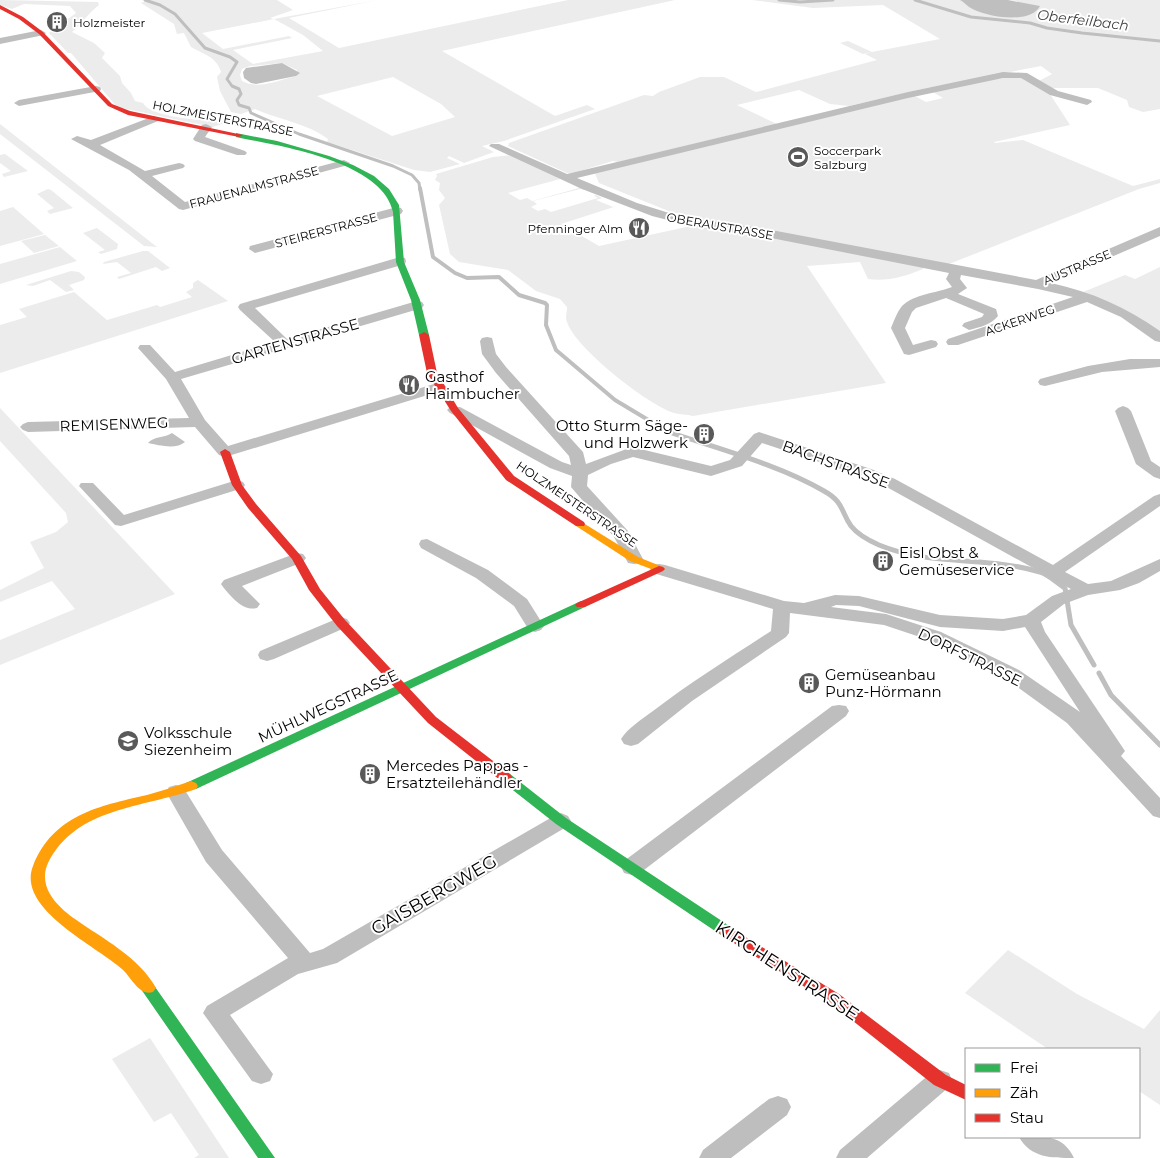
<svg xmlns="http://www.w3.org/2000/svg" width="1160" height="1158" viewBox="0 0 1160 1158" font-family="Montserrat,sans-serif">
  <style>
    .green { fill: #ececec; fill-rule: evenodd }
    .water { fill: #bfbfbf }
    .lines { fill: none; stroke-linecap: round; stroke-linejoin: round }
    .stream-far2 { stroke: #bfbfbf; stroke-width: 3 }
    .stream-far1 { stroke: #bfbfbf; stroke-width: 4 }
    .stream { stroke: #bfbfbf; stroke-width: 5 }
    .street { fill: #bebebe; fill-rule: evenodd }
    .fast { fill: #30b455; fill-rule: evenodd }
    .slow { fill: #ff9f0a; fill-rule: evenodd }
    .jam { fill: #e5322d; fill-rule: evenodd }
    .labels { text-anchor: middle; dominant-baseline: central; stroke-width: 4; stroke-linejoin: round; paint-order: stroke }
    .far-poi-label { font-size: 12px; fill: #000; stroke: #fff; text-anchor: start }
    .far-street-label { font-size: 12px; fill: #000; stroke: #fff }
    .far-water-label { font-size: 14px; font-style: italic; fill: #444; stroke: #fff }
    .street-label { font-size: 15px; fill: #000; stroke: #fff }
    .poi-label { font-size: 15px; fill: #000; stroke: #fff; text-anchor: start }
    .near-street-label { font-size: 18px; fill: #000; stroke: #fff }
  </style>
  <rect width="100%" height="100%" fill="#fff"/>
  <path class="green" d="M0,0L98,2L99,5C88,13 82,24 72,32L94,43L105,53L102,58L120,76L122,83L131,93L135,101L143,103C151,119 220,123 237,120L212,127L117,107L71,53H68L49,33L76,13L70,6L24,4L12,9L0,5Z
    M148,0H277L293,10L270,18L274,19L378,0L289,18L339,48L568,0H675L442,51L555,116L587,105L595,109L504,141L482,146L494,152L464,163L449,156L447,158L460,164L430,172L414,170L327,142L328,139C307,123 279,120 255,109L241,114L231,112L220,91L217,77L221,72C217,57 203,54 191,47L184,33L177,34L174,24L141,3ZM274,19L303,35L323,51L253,64L233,50L292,38L289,36L223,49L202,33ZM282,63L297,70L296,76C279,80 258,90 242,81L240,75L242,69L250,66ZM393,77L441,104L455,117L392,136L317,96Z
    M752,0H960L978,11L1016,18L1017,1L1008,0H1160V109L1143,112L1129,107L1127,100L1098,88H1050L1039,81L1052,74L1041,66L922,89L849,106L830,104L799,90L737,105L777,124L618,162L613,161L573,173H567L508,146L509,143L644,95L653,96L659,92L700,77H724L756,92L877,60L865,54L871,52L863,54L840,43L848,41L872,52L940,39L883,5L813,8Z
    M1018,76L1050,94L1070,125L994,142L995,143L1023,140L1133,186L1160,179V183L1139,189L944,266L924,265L923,269C907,276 886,282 868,279L860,262L807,266L886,383L693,416C687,414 680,415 674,413C648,405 575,348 567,322C565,318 567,312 567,307L560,299L536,291L508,270L459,262L450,254L439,205L445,198L439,190L440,183L435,180L437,176L436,174L493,157L512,155L564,178L508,193L520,200L527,198L532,201L579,188L575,185L587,190L580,189L533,201L537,204L531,207L538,211L545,209L551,212L598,198L594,196L596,195L602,198L596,200L613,207L620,205L561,224L599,246L691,226L701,227V219L671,212L599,183L594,171L913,95L926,102L943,98L931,91L974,82Z
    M0,124L157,247L144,246L0,134Z
    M5,154L28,171L4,177L2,174L11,171L0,163V155Z
    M48,189L51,190L73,208L50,214L47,211L54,208L37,194Z
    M13,207L44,234L0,246V211Z
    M97,228L118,244L117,249L101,254L98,252L105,250L83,233Z
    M45,235L59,246L34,253L21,241Z
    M60,247L77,261L0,284V264Z
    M143,251H148L170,268L162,271L156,267L119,279L117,277L131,273L117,262L103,264L104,262Z
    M1160,267V333L1083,292L1125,275L1135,279Z
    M71,271L79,272L85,277L84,280L69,285L74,290L66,292L50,280L33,286L26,285Z
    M198,280L228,301L0,373V325L27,317L19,309L74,292L107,320L157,305L160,307L192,297L186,292L193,288V283Z
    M0,408L175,594L0,665V640L75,609L52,581L0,602V590L44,568L30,542L56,532L68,522L66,513L0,441Z
    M1008,950L1077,994L1144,1029L1160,1010V1105L1139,1091V1049H1048L965,993Z
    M150,1038L229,1158H194L199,1155L171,1113L154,1122L112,1059Z"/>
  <path class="water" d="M960,0H1008L1040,6C1031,25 984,17 969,7C966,5 964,2 960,0Z
    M282,63L300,73L296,76L256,84L251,83L244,78L243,72L246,68Z
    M172,433L185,442C176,450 158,445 148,443C154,436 165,438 172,433Z"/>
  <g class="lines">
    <path class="stream-far2" d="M145,0L160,5L175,14L205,48L230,57L237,62L227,79L232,86L239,89L241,94L237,100L239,105L249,108L251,113L299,134L393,166L412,175L419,183L420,190
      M779,0L800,2L833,0
      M915,0L971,17L1030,23L1047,28L1082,33L1160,41"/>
    <path class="stream-far1" d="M420,188L433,257L455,273L467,278L499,277L519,295L545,303L547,305L546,325L556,350L615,400L665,430L676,434"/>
    <path class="stream" d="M672,433C722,450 779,465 824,491C844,502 841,512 851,526C858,535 870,541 879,545C932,567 988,556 1040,572C1048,574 1057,583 1065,588L1071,625L1094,665
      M1099,673L1111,695L1160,745"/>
    <path class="street" d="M41,30L46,33L44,35L0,44V38Z
      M1003,72L1027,73L1058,91L1091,100L1092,102L1087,105L1050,95L1021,78H1003L908,98L577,178L637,203L682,217L766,229L1036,280L1160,227V236L1051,283C1092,292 1126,307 1160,331V342L1155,341L1121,317L1087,302L958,345H948L946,342L948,339L1073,297L1038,289L961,275L960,279L967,288L958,294L996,309L998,316C991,325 980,327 969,330L962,326L964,323L982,317L984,314L946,298L916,308L912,312L905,328L913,345L931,340L936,341L938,344L936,347L909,355L904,354L891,328C894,321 897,312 902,306C914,294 937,293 952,287L946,279L949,273L766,237L691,226L652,216L582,189L489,146L491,144H499L567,174L908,92Z
      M96,86L100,87L101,89L100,91L19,106L14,103L19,100Z
      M154,116L159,119L158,121L100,145L145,171L179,163L183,164L185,166L183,168L152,176L185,202L344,160L350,163L348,165L183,210L179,209L129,170L71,139L77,136L91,140Z
      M206,124L212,127L205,137L245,151L247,153L245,155H237L195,141L193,139L202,125Z
      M397,207L401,208L403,211L401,214L255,253L249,249L250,246Z
      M400,257L405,258L406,261L405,264L255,308L287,339L417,301L422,302L424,305L422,308L181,379L205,420L228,446L434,384H444L446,387L444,390L225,457L219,455L195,427L28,432L23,430L20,427L23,424L28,422L189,418L166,379L138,348L140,345H150L175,372L275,342L240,310L238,307L240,304Z
      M487,337L492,338L496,354L506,367L583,452L586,464L632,447L711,466L730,460L754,434L759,432L871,469L895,479L1053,565L1154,496L1160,494V506L1065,572L1088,584L1111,581L1160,559V571L1139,583L1120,590L1088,595L1064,604L1041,622L1045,632L1125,751L1121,756L1160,798V818L1153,816L1067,723L1005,678L929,640L884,625L790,613L789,633L786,637L692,701L638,744L631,746L624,744L621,739C628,728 642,719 653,711C691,682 731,657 771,631L773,609L653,573L650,569L653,565L659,564L665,565L784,601L804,603L835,595L859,596L940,615L1003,619L1026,615L1052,596L1071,589L883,485L859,475L762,443L742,466L711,476L633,457L611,464L588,475L587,486L628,531L643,559L640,563L634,564L628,563L614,537L571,487L572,476L550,468L450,413L447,410L450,407H460L562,462L571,465L569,456L496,373L482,354L480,341L482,338ZM836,605L859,606L940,627L1003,631L1025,627L1080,712L1019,670L941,632L886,614L831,607Z
      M1130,359H1160V367L1102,372L1045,386L1040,385L1038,382L1040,379L1088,366Z
      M1123,406L1128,408L1131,411L1151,461L1160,467V479L1154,477L1136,464L1115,411L1118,408Z
      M237,480L243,482L245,485L243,488L121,526L115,525L79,486L81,483H93L124,515Z
      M427,539L488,570L527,599L544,626L541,630L535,632L529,630L514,606L476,578L421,548L419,544L421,540Z
      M297,553L303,554L306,558L303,562L242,586L260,604L257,608C243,612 229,595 221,584L224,580Z
      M341,617L347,619L350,623L347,627L274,659L267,661L260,659L258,655L260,651Z
      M839,705L846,706L849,711L846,716L640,873L632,875L624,873L621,867L624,861L832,706Z
      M176,785L183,787L222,850L310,953L323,949L554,816L561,813L568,816L571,821L568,826L337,963L298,974L230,1015L273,1074L270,1081L261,1084L252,1081L203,1013L207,1006L288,958L206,862L166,792L169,787Z
      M940,1070L949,1073L952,1080L949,1087L867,1158H836L840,1150L931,1073Z
      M778,1096L787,1099L791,1107L787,1115L731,1158H699L703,1150L769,1099Z
      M1019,1137C1042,1136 1063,1134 1074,1158C1051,1158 1031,1158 1019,1137Z"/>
    <path class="fast" d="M236,133L277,141L329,156L353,165L374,176L389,189L399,205L404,262L420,300L429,335L427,337L424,338L419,335L411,300L396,262L393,212C382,161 279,146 236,137Z
      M581,601L585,603L587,605L585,607L196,789H186L184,786L186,783Z
      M505,772L510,774L566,818L731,927L733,931L731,935L726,937L721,935L556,824L500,780L498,777L500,774Z
      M148,982L153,984L275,1158H258L143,992L140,988L143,984Z"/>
    <path class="slow" d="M580,521L638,557L663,567L665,569L659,572L630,561L576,526L575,524L576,522Z
      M191,781L196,783L198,786L196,789C143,808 76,807 48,863C37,887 58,907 75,919C103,939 139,957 156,988L153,992C140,997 131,977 122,969C97,946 16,909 33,866C53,815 99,806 147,795C162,791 176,786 191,781Z"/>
    <path class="jam" d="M0,5L23,17L43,32L112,104L130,111L243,135L239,137L128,115L108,106L39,34L19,19L0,9Z
      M424,332L429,335L437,373L458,408L514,476L584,522L585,524L584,526H576L506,480L451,411L427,373L419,335Z
      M225,449L230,452L242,485L256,504L301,556L320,589L345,620L436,717L510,774L512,777L510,780H500L428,723L337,626L309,590L292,559L248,508L232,485L220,452Z
      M659,566L663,567L665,569L663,571L585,607H577L575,605L577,603Z
      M726,925L839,994L946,1075L966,1085V1100L934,1085L829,1002L721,935L719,931L721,927Z"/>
  </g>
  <defs>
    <g id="building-disc" transform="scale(1.125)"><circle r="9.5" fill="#595959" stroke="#fff"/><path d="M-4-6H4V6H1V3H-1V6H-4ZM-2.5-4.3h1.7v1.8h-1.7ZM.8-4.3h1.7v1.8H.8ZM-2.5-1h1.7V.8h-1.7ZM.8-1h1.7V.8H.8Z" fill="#fff"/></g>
    <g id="stadium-disc" transform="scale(1.125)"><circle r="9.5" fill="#595959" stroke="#fff"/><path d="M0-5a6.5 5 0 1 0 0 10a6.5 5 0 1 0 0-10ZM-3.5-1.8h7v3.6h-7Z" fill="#fff"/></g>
    <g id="restaurant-disc" transform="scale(1.125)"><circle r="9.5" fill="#595959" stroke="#fff"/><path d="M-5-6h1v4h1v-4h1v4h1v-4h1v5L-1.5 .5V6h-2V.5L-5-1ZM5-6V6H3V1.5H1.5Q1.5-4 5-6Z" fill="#fff"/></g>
    <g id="school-disc" transform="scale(1.125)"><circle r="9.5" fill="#595959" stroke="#fff"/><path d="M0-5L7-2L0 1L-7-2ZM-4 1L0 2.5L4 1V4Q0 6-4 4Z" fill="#fff"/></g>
  </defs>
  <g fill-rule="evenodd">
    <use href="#building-disc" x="57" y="22"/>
    <use href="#stadium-disc" x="798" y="157"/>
    <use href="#restaurant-disc" x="639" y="228"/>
    <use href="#restaurant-disc" x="409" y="385"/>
    <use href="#building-disc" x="704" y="434"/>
    <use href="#building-disc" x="883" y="561"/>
    <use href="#building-disc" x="809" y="683"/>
    <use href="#school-disc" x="128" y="741"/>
    <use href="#building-disc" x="370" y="774"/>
  </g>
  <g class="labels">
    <g class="far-poi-label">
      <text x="73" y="22">Holzmeister</text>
      <text x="814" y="150">Soccerpark<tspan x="814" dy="14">Salzburg</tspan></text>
      <text x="623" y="228" text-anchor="end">Pfenninger Alm</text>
    </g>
    <g class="far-street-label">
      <text transform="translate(223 118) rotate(11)">HOLZMEISTERSTRASSE</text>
      <text transform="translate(254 187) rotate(-15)">FRAUENALMSTRASSE</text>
      <text transform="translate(720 226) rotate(10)">OBERAUSTRASSE</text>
      <text transform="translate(326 230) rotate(-15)">STEIRERSTRASSE</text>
      <text transform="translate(1077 267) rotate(-23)">AUSTRASSE</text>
      <text transform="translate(1020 320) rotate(-19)">ACKERWEG</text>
      <text transform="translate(577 504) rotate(34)">HOLZMEISTERSTRASSE</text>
    </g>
    <g class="far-water-label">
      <text transform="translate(1083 20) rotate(7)">Oberfeilbach</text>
    </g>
    <g class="street-label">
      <text transform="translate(295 341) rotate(-16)">GARTENSTRASSE</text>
      <text transform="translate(114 424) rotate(-2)">REMISENWEG</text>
      <text transform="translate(836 464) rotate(20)">BACHSTRASSE</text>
      <text transform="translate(970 657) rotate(26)">DORFSTRASSE</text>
      <text transform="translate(328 706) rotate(-25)">MÜHLWEGSTRASSE</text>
    </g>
    <g class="poi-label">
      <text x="425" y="376">Gasthof<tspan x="425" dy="17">Haimbucher</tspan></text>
      <text x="688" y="425" text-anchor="end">Otto Sturm Säge-<tspan x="688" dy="17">und Holzwerk</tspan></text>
      <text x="899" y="552">Eisl Obst &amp;<tspan x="899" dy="17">Gemüseservice</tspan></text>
      <text x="825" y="674">Gemüseanbau<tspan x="825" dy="17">Punz-Hörmann</tspan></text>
      <text x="144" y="732">Volksschule<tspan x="144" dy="17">Siezenheim</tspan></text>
      <text x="386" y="765">Mercedes Pappas -<tspan x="386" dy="17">Ersatzteilehändler</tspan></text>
    </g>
    <g class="near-street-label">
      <text transform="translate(434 895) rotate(-30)">GAISBERGWEG</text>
      <text transform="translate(787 971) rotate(33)">KIRCHENSTRASSE</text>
    </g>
  </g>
  <rect x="965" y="1048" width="175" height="90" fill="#ffffff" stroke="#999999"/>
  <rect x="975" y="1064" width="25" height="8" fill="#30b455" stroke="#999999"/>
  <text x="1010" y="1073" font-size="15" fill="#000000">Frei</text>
  <rect x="975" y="1089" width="25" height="8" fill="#ff9f0a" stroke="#999999"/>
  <text x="1010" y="1098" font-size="15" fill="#000000">Zäh</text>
  <rect x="975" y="1114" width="25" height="8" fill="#e5322d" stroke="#999999"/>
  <text x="1010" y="1123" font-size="15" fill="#000000">Stau</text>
</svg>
